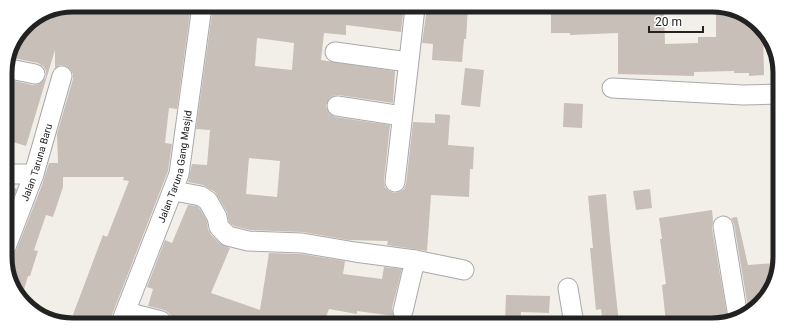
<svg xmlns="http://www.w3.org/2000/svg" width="785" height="330" viewBox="0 0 785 330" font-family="Roboto,sans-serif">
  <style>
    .building { fill: #c7bfb8; fill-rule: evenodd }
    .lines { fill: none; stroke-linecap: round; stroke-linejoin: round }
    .minor-casing { stroke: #a9a9a9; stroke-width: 21 }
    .minor { stroke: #fff; stroke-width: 19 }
    .labels { text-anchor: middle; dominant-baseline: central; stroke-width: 3; stroke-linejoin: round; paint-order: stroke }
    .street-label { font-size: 10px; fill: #222; stroke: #fff }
    .rim { fill: none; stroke: #222; stroke-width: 5 }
  </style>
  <rect width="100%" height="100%" fill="#f2efe9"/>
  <path class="building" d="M73,5L191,6L177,109L169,108L165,143L172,144L168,171L110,320H71L103,235L107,237L129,181L123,180L124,177H63V187L53,217L46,215L34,250L38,251L30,276H28L21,300L6,270V258L13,256L16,251L42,185L49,163H58L57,134L73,79V74L70,69L65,66L60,65L55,68V50L26,146L6,140L5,79L33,85L38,84L43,81L46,77V71L43,66L38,63L8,57L12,43L28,22Z
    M213,6L399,8L398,14H403L401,32L346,25V35L324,33L321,60L395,71L393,103L338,95L333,96L329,99L326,105L327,110L330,114L335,117L390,125L384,181L385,187L389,191L394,193L399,192L404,189L406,184L413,122L435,123V114L450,115L448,145L474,147L473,169H470L469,197L431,195L427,251L387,245L388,241L348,240L303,232L250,230L234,226L229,222L227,212L215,192L203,185L188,182L192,164L207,165L210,130L196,129ZM257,38L294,43L292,70L255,66ZM249,158L280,161L277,197L246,194Z
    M427,8H468L466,39H464L462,62L432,60L433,44L422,43Z
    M551,9L664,10L665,44L698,43V37H716V10H738L763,30L764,75L749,76V73H734V71L694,72V76L618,74V33L570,35V33H551Z
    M465,68L484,70L480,107L461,105Z
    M564,103L583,104L582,128L563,127Z
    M6,185L17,189L7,213H6Z
    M650,189L652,208L636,210L633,191Z
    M606,194L610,239L619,324H603L601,309L596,310L590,248H593L588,196Z
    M188,205L197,206L200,209L207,221L208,229L211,235L221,244L230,248L211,293L260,310L269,253L301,254L345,261L343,274L382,279L384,267L402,269L392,308L394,316L357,311V314L329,309L324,322L181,321L172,318L169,313L164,310L148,306L153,289L147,287L165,240L172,243Z
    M712,210L713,221L712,228L728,321L709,325V320L688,322V321L666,323L662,285L666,284L660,239H662L659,218Z
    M737,217L748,265L775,263V283L749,314L734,224L731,218Z
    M506,295L550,296L549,313L521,312L520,323H505Z"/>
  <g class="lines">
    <g class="minor-casing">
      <g id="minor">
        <path d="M335,52L408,62"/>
        <path d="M5,68L35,74"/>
        <path d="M612,88L743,95L779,94"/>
        <path d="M337,106L402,116"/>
        <path d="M6,174H34"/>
        <path d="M395,182L415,8"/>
        <path d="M174,191L201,196L208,201L217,217L219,227L228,236L248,241L302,243L355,252L415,260L403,311"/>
        <path d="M723,226L738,317"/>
        <path id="s1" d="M6,247L34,174L62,76"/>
        <path d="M415,260L464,270"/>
        <path d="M568,288L574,324"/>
        <path d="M126,312L161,321"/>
        <path id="s2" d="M122,320L179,174L202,6"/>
      </g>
    </g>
    <use href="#minor" class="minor"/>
  </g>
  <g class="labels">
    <g class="street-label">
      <text stroke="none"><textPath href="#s1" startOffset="90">Jalan Taruna Baru</textPath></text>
      <text stroke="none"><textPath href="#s2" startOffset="163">Jalan Taruna Gang Masjid</textPath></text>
    </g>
  </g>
  <path d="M0 0H785V330H0ZM73 12H712A61 61 0 0 1 773 73V257A61 61 0 0 1 712 318H73A61 61 0 0 1 12 257V73A61 61 0 0 1 73 12Z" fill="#fff" fill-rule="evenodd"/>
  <path class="rim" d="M73 12H712A61 61 0 0 1 773 73V257A61 61 0 0 1 712 318H73A61 61 0 0 1 12 257V73A61 61 0 0 1 73 12Z"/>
  <path d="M649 26v6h54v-6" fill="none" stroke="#222222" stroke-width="2"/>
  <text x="655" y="26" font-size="12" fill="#222222" stroke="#ffffff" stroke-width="3" paint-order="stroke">20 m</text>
</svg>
